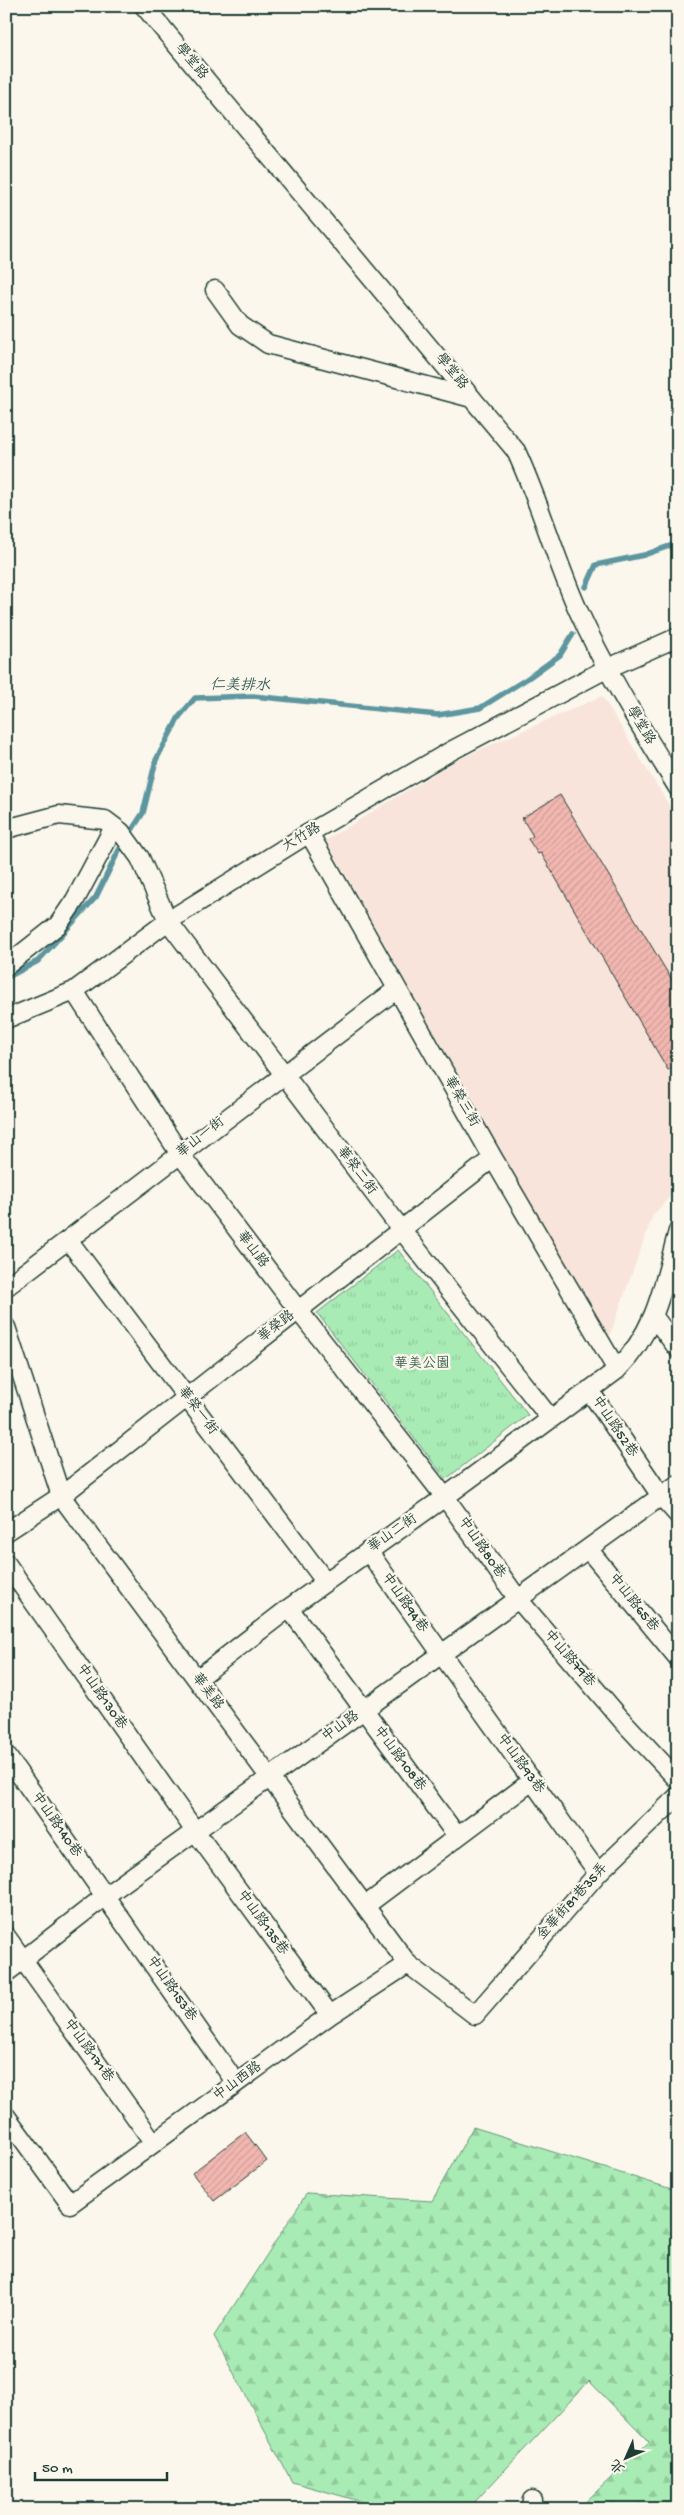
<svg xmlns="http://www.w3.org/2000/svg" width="684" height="2515" viewBox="0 0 684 2515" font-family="'Gochi Hand','LXGW WenKai TC',sans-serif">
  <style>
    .built { fill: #f8e4da }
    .forest { fill: url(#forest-firs); stroke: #649474 }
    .park { fill: url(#park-tufts); stroke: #649474 }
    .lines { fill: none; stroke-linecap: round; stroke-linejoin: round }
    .stream { stroke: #5d969f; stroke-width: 5.5 }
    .building { fill: url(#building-hatch); stroke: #1f3d34 }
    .minor-casing { stroke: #1f3d34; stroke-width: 21 }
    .minor { stroke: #fbf7ec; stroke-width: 18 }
    .labels { text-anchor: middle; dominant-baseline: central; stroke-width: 4.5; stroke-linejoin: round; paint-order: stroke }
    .street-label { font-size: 14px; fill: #1f3d34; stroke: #fbf7ec }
    .park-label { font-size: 14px; fill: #3b604e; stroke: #fbf7ec }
    .water-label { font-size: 15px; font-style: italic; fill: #345b58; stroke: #fbf7ec }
  </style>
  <defs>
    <pattern id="forest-firs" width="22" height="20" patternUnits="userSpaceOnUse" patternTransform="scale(1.25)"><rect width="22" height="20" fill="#a9ebb5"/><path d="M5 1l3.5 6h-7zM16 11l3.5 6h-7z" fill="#91ca9c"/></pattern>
    <pattern id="park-tufts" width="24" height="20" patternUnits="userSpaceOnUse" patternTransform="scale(1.25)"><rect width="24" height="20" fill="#a9ebb5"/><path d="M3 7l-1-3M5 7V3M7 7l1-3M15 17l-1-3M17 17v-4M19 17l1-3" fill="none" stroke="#91ca9c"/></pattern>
    <pattern id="building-hatch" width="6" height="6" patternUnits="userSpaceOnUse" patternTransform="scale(1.25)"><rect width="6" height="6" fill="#f2b7b0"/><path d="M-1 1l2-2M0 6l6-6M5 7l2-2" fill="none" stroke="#cf9e98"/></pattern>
  </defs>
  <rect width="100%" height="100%" fill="#fbf7ec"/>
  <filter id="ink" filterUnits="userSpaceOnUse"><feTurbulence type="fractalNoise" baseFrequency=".02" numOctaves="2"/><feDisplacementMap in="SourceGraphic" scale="10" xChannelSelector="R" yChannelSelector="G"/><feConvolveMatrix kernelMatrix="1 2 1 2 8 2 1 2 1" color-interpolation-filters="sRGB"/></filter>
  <g filter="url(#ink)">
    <path class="built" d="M602,696L678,820V1188L653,1215L608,1340L326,840L459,759Z"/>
    <path class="forest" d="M473,2127L678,2191V2509H578L649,2442L589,2381L468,2509H388L292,2482L214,2336L307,2193L432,2201Z"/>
    <path class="park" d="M398,1250L528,1415L446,1479L317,1313Z"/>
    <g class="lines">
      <path class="stream" d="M586,587L596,565L644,555L678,543
        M6,978L38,961L96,897L119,850L143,813L156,760L179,717L195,698L253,696L438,715L480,708L528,678L560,655L573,634"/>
    </g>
    <path class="building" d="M560,795L678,990V1064L668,1070L541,853L538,854L528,839L533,836L522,818Z
      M245,2132L267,2161L214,2201L192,2173Z"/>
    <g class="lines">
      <g class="minor-casing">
        <path id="minor" d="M144,6L516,451C540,503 555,558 578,610C606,672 642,729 678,788
          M215,290L240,325L268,344L472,398
          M6,829L59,815L105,820L121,832L140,858L168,921L401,1229L550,1418
          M309,833L493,1158L617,1370
          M6,966L58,925L75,900L114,827
          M74,991L180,1154L298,1310L445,1497L518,1599L621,1719L678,1780
          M6,1019L74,991L168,921L309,833L449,752L606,669L678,637
          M69,1241L325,1581
          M6,1287L397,989
          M654,1317L678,1349
          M6,1327L61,1496L408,1964L475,2015L598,1873L678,1796
          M589,1390L661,1496L678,1515
          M6,1532L61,1496L493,1158
          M588,1549L678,1658
          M368,1551L598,1873
          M6,1563L195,1831L330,2015
          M289,1608L457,1836
          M197,1679L289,1608L445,1497L617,1370C658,1328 663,1285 678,1231
          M6,1755L236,2083
          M365,1906L532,1781
          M6,1936L154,2143
          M6,1973L105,1896L678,1484
          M6,2116L70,2204L330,2015L408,1964
          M530,2509L532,2500"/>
      </g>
      <use href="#minor" class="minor"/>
    </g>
  </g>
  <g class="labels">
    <g class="street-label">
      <text transform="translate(191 62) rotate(50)">學堂路</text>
      <text transform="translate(451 372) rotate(50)">學堂路</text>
      <text transform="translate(640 726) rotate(59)">學堂路</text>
      <text transform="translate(302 838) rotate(-31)">大竹路</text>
      <text transform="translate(461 1102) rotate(60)">華榮三街</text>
      <text transform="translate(201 1138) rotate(-38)">華山一街</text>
      <text transform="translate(356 1171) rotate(53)">華榮二街</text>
      <text transform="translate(252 1250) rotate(53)">華山路</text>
      <text transform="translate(277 1327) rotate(-38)">華榮路</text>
      <text transform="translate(197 1411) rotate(53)">華榮一街</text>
      <text transform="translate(614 1427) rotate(56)">中山路52巷</text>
      <text transform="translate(393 1534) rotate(-35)">華山二街</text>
      <text transform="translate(481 1548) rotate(55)">中山路80巷</text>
      <text transform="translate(404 1603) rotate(55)">中山路94巷</text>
      <text transform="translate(633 1603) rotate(51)">中山路65巷</text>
      <text transform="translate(569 1659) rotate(49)">中山路79巷</text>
      <text transform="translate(207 1692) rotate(53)">華美路</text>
      <text transform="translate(101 1697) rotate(55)">中山路130巷</text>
      <text transform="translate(341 1727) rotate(-36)">中山路</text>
      <text transform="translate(399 1759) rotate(53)">中山路108巷</text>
      <text transform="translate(520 1764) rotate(54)">中山路93巷</text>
      <text transform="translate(56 1825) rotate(55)">中山路140巷</text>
      <text transform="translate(573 1902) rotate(-48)">金華街81巷35弄</text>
      <text transform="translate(262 1923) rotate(54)">中山路135巷</text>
      <text transform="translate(171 1989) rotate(55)">中山路153巷</text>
      <text transform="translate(88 2051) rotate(54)">中山路171巷</text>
      <text transform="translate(238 2082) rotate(-36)">中山西路</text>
    </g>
    <g class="park-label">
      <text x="422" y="1364">華美公園</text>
    </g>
    <g class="water-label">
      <text transform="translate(240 686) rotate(1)">仁美排水</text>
    </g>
  </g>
  <rect width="684" height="2515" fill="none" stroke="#fbf7ec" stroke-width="25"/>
  <rect x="12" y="12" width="659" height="2490" fill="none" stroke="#1f3d34" stroke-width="2" filter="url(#ink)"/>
  <g transform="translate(626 2458) rotate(225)" stroke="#fbf7ec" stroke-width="4" paint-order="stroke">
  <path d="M0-4L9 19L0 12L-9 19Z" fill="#1f3d34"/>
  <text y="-8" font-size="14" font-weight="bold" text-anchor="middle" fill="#1f3d34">北</text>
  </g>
  <path d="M35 2472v8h132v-8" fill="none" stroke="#1f3d34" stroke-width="2.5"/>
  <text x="42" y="2472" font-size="15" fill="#1f3d34" stroke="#fbf7ec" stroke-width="4" paint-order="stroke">50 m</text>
</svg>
